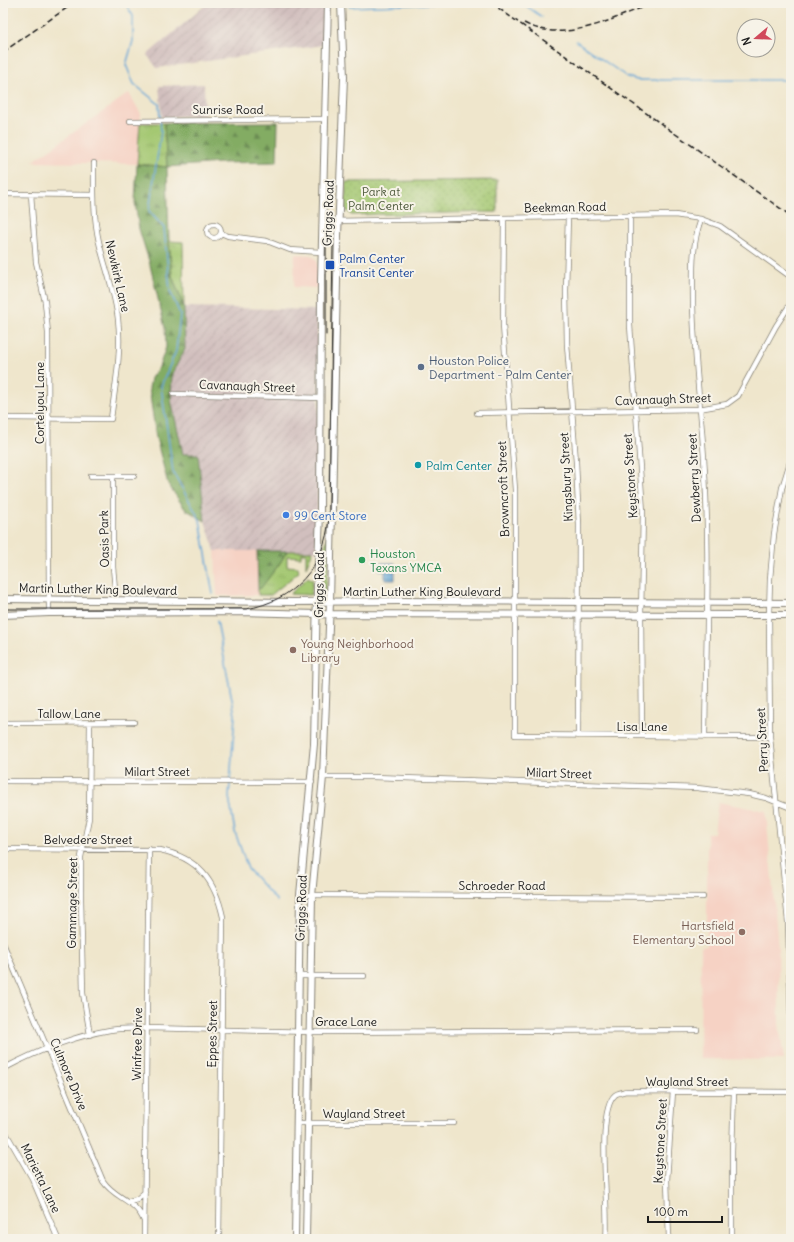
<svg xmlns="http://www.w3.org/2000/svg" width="794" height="1242" viewBox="0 0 794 1242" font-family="Delius,sans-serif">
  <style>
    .built { fill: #f6d2c4 }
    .industrial { fill: url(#industrial-furrows) }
    .grass { fill: url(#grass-tufts); stroke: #607247 }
    .forest { fill: url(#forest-firs); stroke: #506440 }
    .park { fill: url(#park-dots); stroke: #607247 }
    .water { fill: url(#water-rules); stroke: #40617a }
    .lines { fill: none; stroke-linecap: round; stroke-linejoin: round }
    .stream { stroke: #63a6d8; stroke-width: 1.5 }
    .street-casing { stroke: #868174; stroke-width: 6 }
    .secondary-casing { stroke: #868174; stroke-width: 8 }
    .street { stroke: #fff; stroke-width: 4.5 }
    .secondary { stroke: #fff; stroke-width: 6 }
    .tram { stroke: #1c1c1c; stroke-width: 1 }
    .rail { stroke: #1c1c1c; stroke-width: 1.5; stroke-dasharray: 6 3; stroke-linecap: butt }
    .transit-dot { fill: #1a4fb4; stroke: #f7f3e8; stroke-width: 1.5 }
    .service-dot { fill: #5c6f8a; stroke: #f7f3e8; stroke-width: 1.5 }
    .culture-dot { fill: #0f9aa8; stroke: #f7f3e8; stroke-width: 1.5 }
    .shop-dot { fill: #3f7fe0; stroke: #f7f3e8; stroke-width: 1.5 }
    .leisure-dot { fill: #2e9e5b; stroke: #f7f3e8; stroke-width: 1.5 }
    .education-dot { fill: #8d6e63; stroke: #f7f3e8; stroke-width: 1.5 }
    .labels { text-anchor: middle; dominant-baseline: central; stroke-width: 4; stroke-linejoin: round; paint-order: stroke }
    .street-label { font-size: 12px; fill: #1c1c1c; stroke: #f7f3e8 }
    .park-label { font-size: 12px; fill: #4c583a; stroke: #f7f3e8 }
    .transit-label { font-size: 12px; fill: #164399; stroke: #f7f3e8; text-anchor: start }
    .service-label { font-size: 12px; fill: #4e5e75; stroke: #f7f3e8; text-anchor: start }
    .culture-label { font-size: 12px; fill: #0d838f; stroke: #f7f3e8; text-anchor: start }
    .shop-label { font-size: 12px; fill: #366cbe; stroke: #f7f3e8; text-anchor: start }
    .leisure-label { font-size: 12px; fill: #27864d; stroke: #f7f3e8; text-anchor: start }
    .education-label { font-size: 12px; fill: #785e54; stroke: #f7f3e8; text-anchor: start }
  </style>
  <defs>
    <pattern id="industrial-furrows" width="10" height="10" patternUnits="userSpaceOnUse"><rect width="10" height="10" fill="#d1bfbe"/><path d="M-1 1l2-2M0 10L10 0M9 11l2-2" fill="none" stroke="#b3a4a3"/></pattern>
    <pattern id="grass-tufts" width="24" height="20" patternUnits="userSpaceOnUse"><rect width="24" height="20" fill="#a4c872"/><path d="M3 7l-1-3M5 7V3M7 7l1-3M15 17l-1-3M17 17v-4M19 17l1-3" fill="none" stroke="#8dab62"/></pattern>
    <pattern id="forest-firs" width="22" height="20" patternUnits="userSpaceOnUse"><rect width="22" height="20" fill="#83ac64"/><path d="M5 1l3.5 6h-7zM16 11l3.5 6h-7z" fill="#6a8b52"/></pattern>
    <pattern id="park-dots" width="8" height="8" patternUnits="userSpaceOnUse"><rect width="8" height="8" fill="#a4c872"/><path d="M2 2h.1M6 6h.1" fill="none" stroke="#8dab62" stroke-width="1.8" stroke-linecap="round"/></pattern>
    <pattern id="water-rules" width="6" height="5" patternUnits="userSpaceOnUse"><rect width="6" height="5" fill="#63a6d8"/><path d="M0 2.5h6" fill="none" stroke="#5186ae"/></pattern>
  </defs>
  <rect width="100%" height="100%" fill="#f7f3e8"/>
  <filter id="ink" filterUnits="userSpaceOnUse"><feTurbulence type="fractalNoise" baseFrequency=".025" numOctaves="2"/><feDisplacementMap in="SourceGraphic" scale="8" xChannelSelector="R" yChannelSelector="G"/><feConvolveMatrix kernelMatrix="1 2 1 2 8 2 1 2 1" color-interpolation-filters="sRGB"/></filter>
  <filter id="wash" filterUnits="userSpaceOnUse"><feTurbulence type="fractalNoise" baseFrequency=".012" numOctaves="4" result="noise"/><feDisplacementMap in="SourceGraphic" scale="16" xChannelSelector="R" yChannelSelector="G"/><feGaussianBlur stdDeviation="0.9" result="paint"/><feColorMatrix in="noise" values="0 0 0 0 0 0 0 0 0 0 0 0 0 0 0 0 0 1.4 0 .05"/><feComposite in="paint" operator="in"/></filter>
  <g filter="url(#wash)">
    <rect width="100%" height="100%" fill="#efe6cc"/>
    <path class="built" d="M129,93L141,114L137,164L32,162Z
      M295,254L311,255L317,260L318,288L294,287Z
      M215,551H257L258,595L217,596Z
      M718,802L766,811L778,948L779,1024L784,1060L700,1059L701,947L707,946V833H714Z"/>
    <path class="industrial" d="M208,3H326L324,45L157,68L147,55Z
      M204,84L205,115L162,117L159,86Z
      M184,307L317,310L319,448L316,551H215L205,521L198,454H183L171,400L172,374L185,349Z"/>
    <path class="grass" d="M140,123H164L167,167L137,164Z
      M169,241L183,242L184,307L172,276Z
      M329,534L330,535L326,593H323L324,549Z
      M287,551H313L306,567V553H301V557L287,556V566L298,567L299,572L271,595H258V589L261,587L280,563Z
      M308,577L313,580L311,595L290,594Z"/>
    <path class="forest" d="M278,122L277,162L221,163L167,167L169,241L172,276L184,307L185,349L172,374L171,400L183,454H198L205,521L185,509L168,484L156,438L149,388L151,378L159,367L166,347L165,328L149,261L139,229L135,202L137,164L167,167L164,123Z
      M257,551H287L280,563L261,588L258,589Z"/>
    <path class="park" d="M497,180V212L351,215L345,209L346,182Z"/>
    <path class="water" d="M380,563H395V580H385V571H380Z"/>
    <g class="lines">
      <path class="stream" d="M125,3L133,16V41L126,65L134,84L159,104L161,132L149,211L164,228L170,291L180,314L176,351L161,386L173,472L200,520L213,594
        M522,3L542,17
        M349,7L461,3
        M576,41L627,77L637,80H791
        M217,621L235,715L229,797L235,832L248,869L277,901"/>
    </g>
  </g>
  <g filter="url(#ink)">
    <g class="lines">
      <g class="street-casing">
        <path id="street" d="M130,121L325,119
          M3,194L94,195
          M31,194L36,262L45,302L48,333L49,613
          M630,215V325L643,512L641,615L642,736
          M568,216L566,291L567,344L576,462L579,525L578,736
          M504,218L503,325L515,490V735L770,737
          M701,219C691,247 693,274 693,303C694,360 702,417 705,474C710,561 706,649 705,737
          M207 231a7 7 0 1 1 14 0a7 7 0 1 1-14 0Z
          M322,225L333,221L675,215L701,219L720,226L791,277
          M221,233L228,236L267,241L290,250L321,252
          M173,394L321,398
          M477,413L699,409L727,404L738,396L776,326L791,303
          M3,418L111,419C115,386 122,352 118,319C115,292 105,268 99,242C93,216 94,189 94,163
          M791,459L782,488L774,534L770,579L769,615L770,737L788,922L791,1021
          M91,476H134
          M113,477V567L116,600
          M3,723L134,722
          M323,777H373L697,788L749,794L766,798L791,808
          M3,781L312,782
          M3,849L160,850C198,858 215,880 223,917L219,1239
          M300,895L703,897
          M3,943L103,1181C115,1199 135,1199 144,1221
          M299,976H364
          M90,1035L83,993L81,900V857L89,818L90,723
          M3,1069C35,1052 74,1036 110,1030C122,1028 135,1029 147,1028L314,1032L697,1030
          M297,1123H454
          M3,1128L32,1178L58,1239
          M129,1201L137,1199L145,1192
          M144,1239L149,849
          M606,1239C610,1211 595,1112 615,1095C617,1093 623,1092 626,1091L791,1092
          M669,1239L667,1180L673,1091
          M732,1239V1152L734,1091"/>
      </g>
      <g class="secondary-casing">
        <path id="secondary" d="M3,599L294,602L399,601L791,603
          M3,615L49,613L239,612L317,614L791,615
          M295,1239L300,895L314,744L317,590L320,513L321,280L328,3
          M306,1239L312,896L323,777L330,602L338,236L344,77L341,3"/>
      </g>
      <use href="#street" class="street"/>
      <use href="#secondary" class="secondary"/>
      <path class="tram" d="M326,245V335
        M3,609H246C294,601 325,566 329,518L333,245"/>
      <path class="rail" d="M491,3L791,216
        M524,23C566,45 615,17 654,3
        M3,52L74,3"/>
    </g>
  </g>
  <rect class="transit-dot" x="325" y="260" width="10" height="10" rx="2"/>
  <circle class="service-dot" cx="421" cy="367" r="4"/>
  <circle class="culture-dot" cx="418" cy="465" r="4"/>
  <circle class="shop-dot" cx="286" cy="515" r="4"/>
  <circle class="leisure-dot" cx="362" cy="560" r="4"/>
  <g class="education-dot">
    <circle cx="293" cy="650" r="4"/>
    <circle cx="742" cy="932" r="4"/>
  </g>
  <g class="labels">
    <g class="street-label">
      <text x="228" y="109">Sunrise Road</text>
      <text transform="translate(565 207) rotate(-1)">Beekman Road</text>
      <text transform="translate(328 213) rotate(-88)">Griggs Road</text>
      <text transform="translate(118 276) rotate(77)">Newkirk Lane</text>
      <text transform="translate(247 386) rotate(2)">Cavanaugh Street</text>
      <text transform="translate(663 399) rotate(-2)">Cavanaugh Street</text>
      <text transform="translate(39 403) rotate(-90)">Cortelyou Lane</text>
      <text transform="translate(630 476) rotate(-94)">Keystone Street</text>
      <text transform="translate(566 477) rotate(-93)">Kingsbury Street</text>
      <text transform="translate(694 478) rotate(-93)">Dewberry Street</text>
      <text transform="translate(503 489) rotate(-92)">Browncroft Street</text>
      <text transform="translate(104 539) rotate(-91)">Oasis Park</text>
      <text transform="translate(319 585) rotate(-89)">Griggs Road</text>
      <text transform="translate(98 589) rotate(1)">Martin Luther King Boulevard</text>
      <text x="422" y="591">Martin Luther King Boulevard</text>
      <text x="69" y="713">Tallow Lane</text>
      <text x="642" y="726">Lisa Lane</text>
      <text transform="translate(762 740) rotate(-93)">Perry Street</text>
      <text x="157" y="771">Milart Street</text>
      <text transform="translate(559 773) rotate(2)">Milart Street</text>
      <text x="88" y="839">Belvedere Street</text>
      <text x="502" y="885">Schroeder Road</text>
      <text transform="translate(72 903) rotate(-89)">Gammage Street</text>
      <text transform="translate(301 908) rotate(-88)">Griggs Road</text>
      <text x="346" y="1021">Grace Lane</text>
      <text transform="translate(212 1034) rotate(-89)">Eppes Street</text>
      <text transform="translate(137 1044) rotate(-89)">Winfree Drive</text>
      <text transform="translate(69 1074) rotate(67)">Culmore Drive</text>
      <text x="687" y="1081">Wayland Street</text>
      <text x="364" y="1113">Wayland Street</text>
      <text transform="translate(660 1141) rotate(-87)">Keystone Street</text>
      <text transform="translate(41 1178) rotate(64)">Marietta Lane</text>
    </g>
    <g class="park-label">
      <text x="381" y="191">Park at<tspan x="381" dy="14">Palm Center</tspan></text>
    </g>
    <g class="transit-label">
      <text x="339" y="258">Palm Center<tspan x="339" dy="14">Transit Center</tspan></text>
    </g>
    <g class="service-label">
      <text x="429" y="360">Houston Police<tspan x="429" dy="14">Department - Palm Center</tspan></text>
    </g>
    <g class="culture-label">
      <text x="426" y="465">Palm Center</text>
    </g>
    <g class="shop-label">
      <text x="294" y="515">99 Cent Store</text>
    </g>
    <g class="leisure-label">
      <text x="370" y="553">Houston<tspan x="370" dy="14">Texans YMCA</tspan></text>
    </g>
    <g class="education-label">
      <text x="301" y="643">Young Neighborhood<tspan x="301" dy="14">Library</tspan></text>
      <text x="734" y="925" text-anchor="end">Hartsfield<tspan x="734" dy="14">Elementary School</tspan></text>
    </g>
  </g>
  <rect width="794" height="1242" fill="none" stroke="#f7f3e8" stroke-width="16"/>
  <g transform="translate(756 38) rotate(251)"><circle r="19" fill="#f7f3e8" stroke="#9f9d96"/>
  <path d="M0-3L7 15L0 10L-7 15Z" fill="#d1495b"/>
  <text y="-6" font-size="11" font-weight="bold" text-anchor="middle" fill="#1c1c1c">N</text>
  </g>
  <path d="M648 1216v6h74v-6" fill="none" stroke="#1c1c1c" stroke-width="2"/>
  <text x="654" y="1216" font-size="12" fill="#1c1c1c" stroke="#f7f3e8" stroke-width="3" paint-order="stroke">100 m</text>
</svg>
